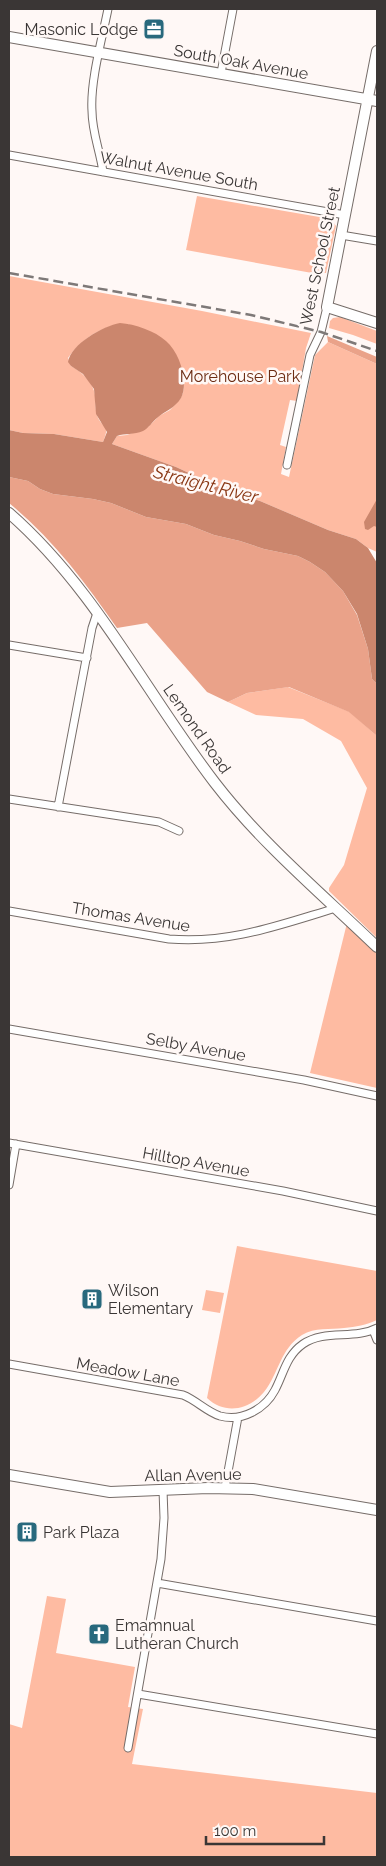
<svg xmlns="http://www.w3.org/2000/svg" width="386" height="1866" viewBox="0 0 386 1866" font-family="Raleway,sans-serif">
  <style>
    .green { fill: #febba2 }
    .forest { fill: #eaa289 }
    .water { fill: #cb866d }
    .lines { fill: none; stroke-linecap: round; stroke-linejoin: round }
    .street-casing { stroke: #766d69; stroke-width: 9 }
    .secondary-casing { stroke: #766d69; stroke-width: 12 }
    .street { stroke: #fff; stroke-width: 7 }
    .secondary { stroke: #fff; stroke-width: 10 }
    .rail { stroke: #7e7978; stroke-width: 2.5; stroke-dasharray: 10 5; stroke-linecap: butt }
    .labels { text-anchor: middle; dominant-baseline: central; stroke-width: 5; stroke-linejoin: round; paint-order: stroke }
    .poi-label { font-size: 16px; fill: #3a3635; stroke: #fff8f6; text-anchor: start }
    .street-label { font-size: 16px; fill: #3a3635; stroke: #fff8f6 }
    .park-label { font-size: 16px; fill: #6c2c13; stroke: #fff8f6 }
    .water-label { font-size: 18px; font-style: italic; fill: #893612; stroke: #fff8f6 }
  </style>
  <rect width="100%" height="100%" fill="#fff8f6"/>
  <path class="green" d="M197,196L331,219L336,226L326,273H312L186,250Z
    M9,276L202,311L311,333L306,348L297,401L290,400L280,445L286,447L281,474L289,477L315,355L328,342L377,364V552L368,548L356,539L328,530L260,501L219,487L176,467L112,444L117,436L127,435L148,427L159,416L170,410L180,399L183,393L184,385L183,372L128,324C105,323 81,339 68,358L71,366C82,372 93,382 95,395C96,402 95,408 97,415C102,430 111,422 103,442L54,434L23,433L9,430Z
    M340,317L377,331V344L353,335L329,328L330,321L333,318Z
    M288,687L350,712L377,736V938L329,891V888L344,865L367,788L341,741L303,719L256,715L228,702L247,693Z
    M347,923L377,952V1088L310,1073Z
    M237,1246L377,1271V1320C366,1325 356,1327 344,1328C330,1330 315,1327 302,1335C280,1349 279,1373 264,1392C249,1410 225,1415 207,1398Z
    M206,1290L224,1293L220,1313L202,1310Z
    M47,1596L66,1599L56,1653L135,1667L128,1707L143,1709L132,1764L377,1793V1857H9V1724L22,1728Z"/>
  <path class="forest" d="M327,336L377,357V364L328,342Z
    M9,477L28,481L40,489L53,494L93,499L111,503L146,517L186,524L214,535L240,541L264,549L298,556L310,562L325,572L343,591L357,615L368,649L372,679L377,684V736L349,712L289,687L247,693L228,702L207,692L147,623L117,628C85,582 52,538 9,503Z"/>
  <path class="water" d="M120,323C135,324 155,331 166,341C180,353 189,382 181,398C175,408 165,411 157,418C152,422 149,428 143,431C134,435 125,433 117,436L112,444L176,467L219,487L260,501L328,530L356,539L368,548L377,563V684L372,679L368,649L357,614L343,591L325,572L310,562L298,556L264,549L240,541L214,535L186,524L146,517L111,503L93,499L53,494L40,489L28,481L9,477V430L23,433L54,434L103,442L107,432L96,414L94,389L83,374L71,366L68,362C71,344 103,326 120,323Z
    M377,499V527L374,526L368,530L365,529L364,522Z"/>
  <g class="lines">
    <g class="street-casing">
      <path id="street" d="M221,73L233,9
        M9,155L345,215
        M103,172C100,151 92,132 92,111C90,82 102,39 108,9
        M341,235L377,241
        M287,465L310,355L321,332L327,307
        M9,645L87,658
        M9,799L159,822L179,831
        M58,807L92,628L97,613
        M9,911L169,939C230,944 279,925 336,908
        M9,1029L304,1080L377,1096
        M9,1143L283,1191L377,1211
        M9,1185L16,1144
        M373,1330L377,1340
        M9,1364L183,1395C196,1400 207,1412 220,1416C242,1422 265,1409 275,1390C284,1373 286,1356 303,1344C325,1329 354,1340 377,1328
        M225,1488L238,1417
        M157,1583L377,1621
        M138,1694L377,1734
        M128,1748L161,1559L164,1518L163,1490"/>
    </g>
    <g class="secondary-casing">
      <path id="secondary" d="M9,37L377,101
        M377,51L327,307L377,323
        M9,513C95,588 146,693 215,783C262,844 322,894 377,947
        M9,1475L110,1492L208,1488L253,1489L377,1510"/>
    </g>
    <use href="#street" class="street"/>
    <use href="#secondary" class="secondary"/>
    <path class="rail" d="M9,273L251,315L321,332L377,351"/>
  </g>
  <defs>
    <g id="office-square" transform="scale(1.125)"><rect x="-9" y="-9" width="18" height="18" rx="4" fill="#28697d" stroke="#fff8f6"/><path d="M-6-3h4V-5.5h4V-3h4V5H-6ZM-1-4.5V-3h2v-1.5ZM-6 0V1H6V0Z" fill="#fff"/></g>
    <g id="building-square" transform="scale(1.125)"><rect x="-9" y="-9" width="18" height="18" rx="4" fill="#28697d" stroke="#fff8f6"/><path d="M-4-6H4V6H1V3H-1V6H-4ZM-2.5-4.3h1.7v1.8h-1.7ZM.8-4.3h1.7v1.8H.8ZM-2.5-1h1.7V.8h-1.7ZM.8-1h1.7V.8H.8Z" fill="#fff"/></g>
    <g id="church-square" transform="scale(1.125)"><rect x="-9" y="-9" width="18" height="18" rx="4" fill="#28697d" stroke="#fff8f6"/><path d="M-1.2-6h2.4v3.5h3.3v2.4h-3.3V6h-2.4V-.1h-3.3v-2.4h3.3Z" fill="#fff"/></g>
  </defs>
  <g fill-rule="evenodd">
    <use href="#office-square" x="154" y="29"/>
    <use href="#building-square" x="92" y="1299"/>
    <use href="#building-square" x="27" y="1532"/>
    <use href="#church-square" x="99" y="1634"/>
  </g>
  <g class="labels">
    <g class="poi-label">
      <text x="138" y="29" text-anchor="end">Masonic Lodge</text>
      <text x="108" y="1290">Wilson<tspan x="108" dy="18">Elementary</tspan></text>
      <text x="43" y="1532">Park Plaza</text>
      <text x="115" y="1625">Emamnual<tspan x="115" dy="18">Lutheran Church</tspan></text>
    </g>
    <g class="street-label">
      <text transform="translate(241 62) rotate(10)">South Oak Avenue</text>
      <text transform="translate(179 171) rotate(10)">Walnut Avenue South</text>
      <text transform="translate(320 256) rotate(-78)">West School Street</text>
      <text transform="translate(197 729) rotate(55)">Lemond Road</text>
      <text transform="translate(131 917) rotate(9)">Thomas Avenue</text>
      <text transform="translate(196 1047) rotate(10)">Selby Avenue</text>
      <text transform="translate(196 1162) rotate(10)">Hilltop Avenue</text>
      <text transform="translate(128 1372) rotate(10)">Meadow Lane</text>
      <text transform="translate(193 1475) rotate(-1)">Allan Avenue</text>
    </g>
    <g class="park-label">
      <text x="240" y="376">Morehouse Park</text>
    </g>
    <g class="water-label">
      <text transform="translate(206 484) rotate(14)">Straight River</text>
    </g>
  </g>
  <rect width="386" height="1866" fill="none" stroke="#3a3635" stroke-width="20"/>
  <path d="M206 1836v8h118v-8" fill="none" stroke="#3a3635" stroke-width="2.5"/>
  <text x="214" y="1836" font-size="15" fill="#3a3635" stroke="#fff8f6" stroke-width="4" paint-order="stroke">100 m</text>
</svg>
